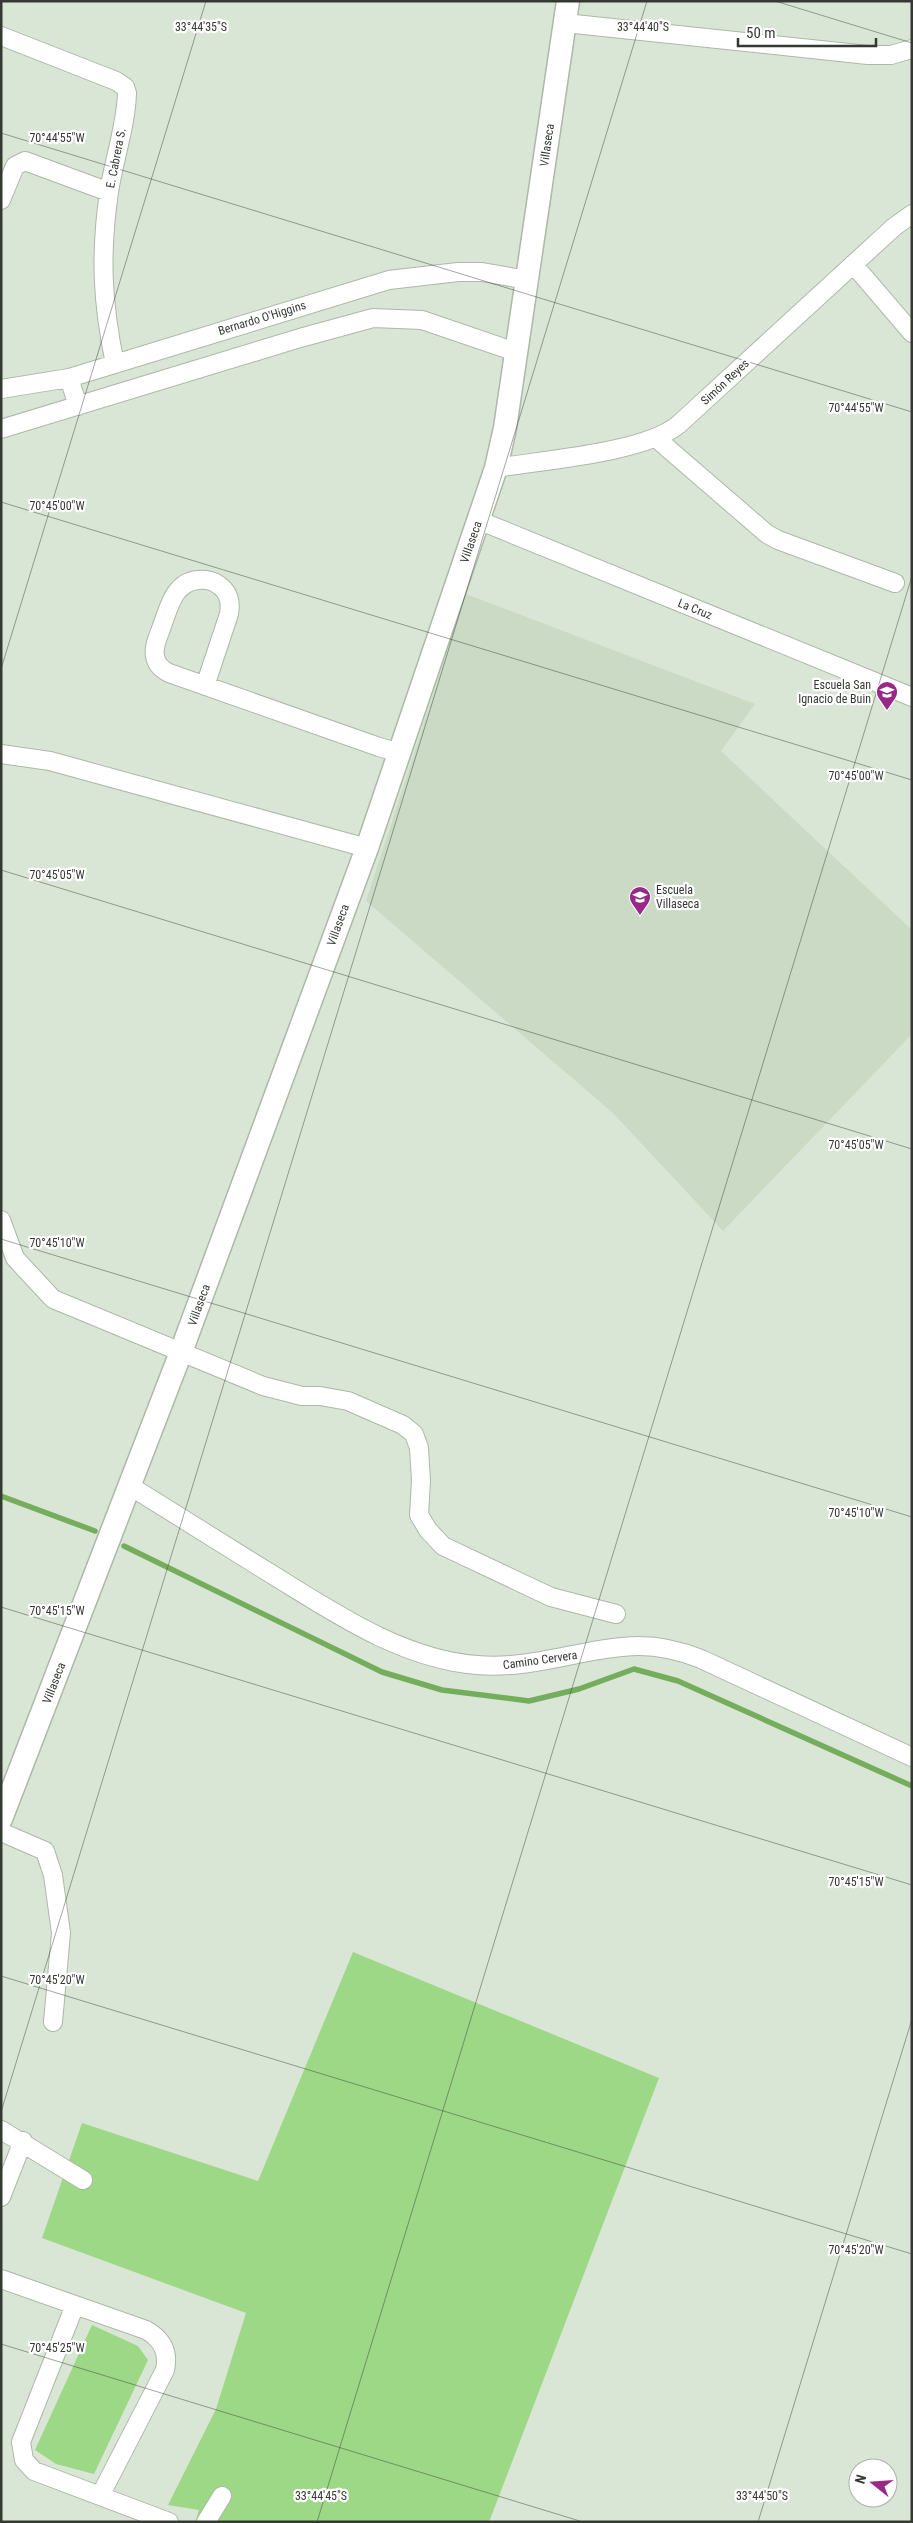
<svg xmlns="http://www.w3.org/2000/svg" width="913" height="2523" viewBox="0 0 913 2523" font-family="'Roboto Condensed',sans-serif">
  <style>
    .built { fill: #cadac4 }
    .green { fill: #9cd886 }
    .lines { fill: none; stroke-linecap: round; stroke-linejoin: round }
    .stream { stroke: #74ae5d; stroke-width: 5.5 }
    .minor-casing { stroke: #acb8a8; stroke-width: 20 }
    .major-casing { stroke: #acb8a8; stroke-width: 25 }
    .minor { stroke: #fff; stroke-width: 18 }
    .major { stroke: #fff; stroke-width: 22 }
    .ticks { fill: none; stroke: #343932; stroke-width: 1; stroke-opacity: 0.45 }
    .labels { text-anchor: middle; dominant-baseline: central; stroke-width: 4.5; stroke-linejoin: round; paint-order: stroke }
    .street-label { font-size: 12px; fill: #343932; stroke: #fff }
    .poi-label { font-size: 12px; fill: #343932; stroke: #fff; text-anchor: end }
    .ticks-label { font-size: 12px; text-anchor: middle; fill: #343932; stroke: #fff; stroke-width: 4.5; stroke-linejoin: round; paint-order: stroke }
  </style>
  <rect width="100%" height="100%" fill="#dae6d5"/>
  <path class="built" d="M466,594L755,704L721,751L912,930V1034L723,1231L613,1113L366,901Z"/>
  <path class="green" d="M353,1952L659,2078L489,2522H195L199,2510L168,2505L216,2409L246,2313L42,2238L82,2123L258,2181Z
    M92,2325L138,2346L148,2360L94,2474L56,2464L35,2450Z"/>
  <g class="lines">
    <path class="stream" d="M1,1496L95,1531
      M124,1546L382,1672L442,1690L529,1701L579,1689L634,1669L678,1681L912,1786"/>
    <g class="minor-casing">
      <path id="minor" d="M565,23L868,55H891L912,49
        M1,36L116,81L125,87L127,93C126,126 114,159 109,192C100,254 102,302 115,364
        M1,200L15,166L25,161L109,192
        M853,264L912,333
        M69,378L78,406
        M1,389L69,378L389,280L458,272H482L527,280
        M1,429L300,338L373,318L422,320L516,352
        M657,439L767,534L778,540L895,583
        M496,468C543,460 643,453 678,425L894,227L912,214
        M478,520L912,697
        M205,686L229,614C231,603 229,593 220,586C214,581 205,579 198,580C174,582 169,607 162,626C159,635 153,646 155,656C156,664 161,669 169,673L379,747L400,753
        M1,754L50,761L367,848
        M1,1220L15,1258L53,1299L263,1386L302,1396H320L348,1401L403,1425L414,1434L419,1448L421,1481L419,1515L428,1530L443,1546L551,1597L616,1614
        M130,1486C176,1515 222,1543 268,1572C332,1611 400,1659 477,1665C533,1670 584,1647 639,1646C660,1646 681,1651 701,1659L912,1757
        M1,1832L45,1851L53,1875L61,1933L53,2022
        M1,2130L83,2180
        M1,2197L23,2141
        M1,2279L146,2330C162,2339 169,2352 165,2370L100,2496
        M75,2305L21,2442L24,2460L34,2471L169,2522
        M206,2522L222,2496"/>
    </g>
    <g class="major-casing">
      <path id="major" d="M1,1819L181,1352L367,848L496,468L505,428L568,1"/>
    </g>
    <use href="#minor" class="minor"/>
    <use href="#major" class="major"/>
  </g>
  <path class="ticks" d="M775,1L912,43M1,133L912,412M1,502L912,780M1,669L206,1M1,870L912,1149M1,1239L912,1517M1,1607L912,1885M1,1976L912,2254M1,2112L647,1M1,2344L583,2522M317,2522L912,576M758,2522L912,2019"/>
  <defs>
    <g id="school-pin" transform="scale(1.125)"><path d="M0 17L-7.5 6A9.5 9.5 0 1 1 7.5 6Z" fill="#982988" stroke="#fff"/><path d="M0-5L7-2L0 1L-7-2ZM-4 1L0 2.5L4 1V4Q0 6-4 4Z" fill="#fff"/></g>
  </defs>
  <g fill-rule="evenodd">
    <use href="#school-pin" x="887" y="692"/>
    <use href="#school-pin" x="640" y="897"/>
  </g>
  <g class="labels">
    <g class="street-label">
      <text transform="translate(547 145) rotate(-82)">Villaseca</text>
      <text transform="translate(116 158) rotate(-79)">E. Cabrera S.</text>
      <text transform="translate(262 318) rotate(-17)">Bernardo O'Higgins</text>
      <text transform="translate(725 382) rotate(-43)">Simón Reyes</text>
      <text transform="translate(471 542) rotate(-71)">Villaseca</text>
      <text transform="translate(695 609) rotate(22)">La Cruz</text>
      <text transform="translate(338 925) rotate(-70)">Villaseca</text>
      <text transform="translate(199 1305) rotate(-70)">Villaseca</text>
      <text transform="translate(540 1660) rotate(-8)">Camino Cervera</text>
      <text transform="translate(54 1683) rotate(-69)">Villaseca</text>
    </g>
    <g class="poi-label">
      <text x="871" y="685">Escuela San<tspan x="871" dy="14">Ignacio de Buin</tspan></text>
      <text x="656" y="890" text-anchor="start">Escuela<tspan x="656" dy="14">Villaseca</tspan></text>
    </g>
  </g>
  <g class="ticks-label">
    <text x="201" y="31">33°44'35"S</text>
    <text x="643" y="31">33°44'40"S</text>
    <text x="57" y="142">70°44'55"W</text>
    <text x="856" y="412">70°44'55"W</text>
    <text x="57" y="510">70°45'00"W</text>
    <text x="856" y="780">70°45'00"W</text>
    <text x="57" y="879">70°45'05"W</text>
    <text x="856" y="1149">70°45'05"W</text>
    <text x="57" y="1247">70°45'10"W</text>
    <text x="856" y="1517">70°45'10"W</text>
    <text x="57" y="1615">70°45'15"W</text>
    <text x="856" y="1886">70°45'15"W</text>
    <text x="57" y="1984">70°45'20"W</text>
    <text x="856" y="2254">70°45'20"W</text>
    <text x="57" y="2352">70°45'25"W</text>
    <text x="321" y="2500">33°44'45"S</text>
    <text x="762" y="2500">33°44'50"S</text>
  </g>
  <rect width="913" height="2523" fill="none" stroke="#343932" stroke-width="5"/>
  <g transform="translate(873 2483) rotate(287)"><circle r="24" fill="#ffffff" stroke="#aeb0ad"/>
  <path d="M0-4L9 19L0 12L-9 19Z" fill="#982988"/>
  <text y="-8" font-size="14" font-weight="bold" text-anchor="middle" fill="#343932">N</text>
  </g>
  <path d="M738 38v8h138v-8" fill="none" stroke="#343932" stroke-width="2.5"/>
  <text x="746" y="38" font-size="15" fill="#343932" stroke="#ffffff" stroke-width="4" paint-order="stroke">50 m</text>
</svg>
